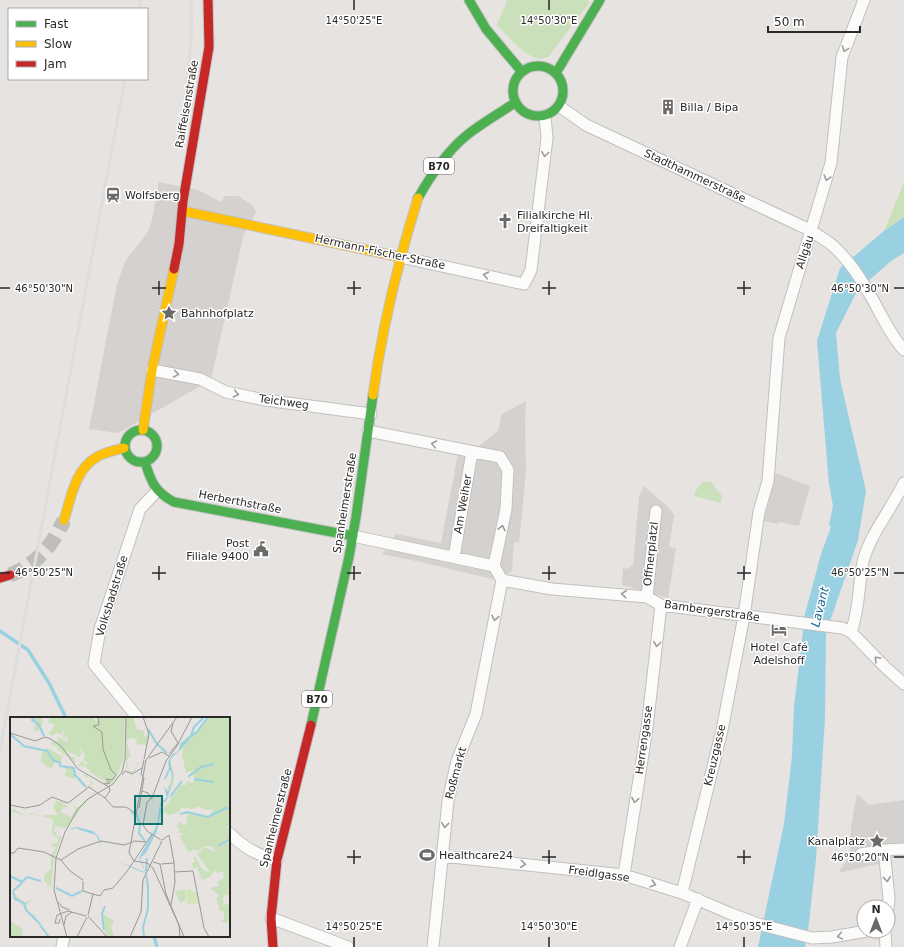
<svg xmlns="http://www.w3.org/2000/svg" width="904" height="947" viewBox="0 0 904 947" font-family="'DejaVu Sans',sans-serif">
  <style>
    .green { fill: #cae0bb }
    .plaza { fill: #d5d1ce }
    .water { fill: #99d1e3 }
    .lines { fill: none; stroke-linecap: round; stroke-linejoin: round }
    .stream { stroke: #99d1e3; stroke-width: 3.5 }
    .secondary-tunnel { stroke: #c0bebb; stroke-width: 15; stroke-dasharray: 15 8; stroke-linecap: butt }
    .street-casing { stroke: #c1c0c1; stroke-width: 13 }
    .fast-casing { stroke: #c1c0c1; stroke-width: 11 }
    .slow-casing { stroke: #c1c0c1; stroke-width: 11 }
    .jam-casing { stroke: #c1c0c1; stroke-width: 11 }
    .street { stroke: #fbfbfa; stroke-width: 11 }
    .fast { stroke: #4caf50; stroke-width: 9 }
    .slow { stroke: #ffc107; stroke-width: 9 }
    .jam { stroke: #c62828; stroke-width: 9 }
    .rail { stroke: #ddddde; stroke-width: 3 }
    .oneway { stroke: #9c9c9c }
    .ticks { fill: none; stroke: #292929; stroke-width: 1.5 }
    .labels { text-anchor: middle; dominant-baseline: central; stroke-width: 3; stroke-linejoin: round; paint-order: stroke }
    .shield { fill: #fff; stroke: #696969; stroke-width: 1 }
    .shield-label { font-size: 10px; font-weight: bold; fill: #292929 }
    .street-label { font-size: 11px; fill: #292929; stroke: #fff }
    .poi-label { font-size: 11px; fill: #292929; stroke: #fff; text-anchor: start }
    .water-label { font-size: 12px; font-style: italic; fill: #18688e; stroke: #fff }
    .inset-river { fill: none; stroke: #99d1e3; stroke-width: 2 }
    .inset-road { fill: none; stroke: #9a9997; stroke-width: 1 }
    .view { fill: #0f766e; fill-opacity: 0.15; stroke: #0f766e; stroke-width: 2 }
    .inset-edge { fill: none; stroke: #292929; stroke-width: 2 }
    .ticks-label { font-size: 10px; text-anchor: middle; fill: #292929; stroke: #fff; stroke-width: 3; stroke-linejoin: round; paint-order: stroke }
  </style>
  <rect width="100%" height="100%" fill="#e6e3e0"/>
  <path class="green" d="M505,0H587L590,2L549,56C532,68 508,35 497,25L507,1Z
    M904,182V217L884,231Z
    M704,481L708,483L710,481L722,496L721,503L694,496L696,490Z"/>
  <path class="plaza" d="M159,182L198,190L221,202L225,196H238L252,205L256,212L243,237L211,380L118,433L89,429L117,284L126,260L148,232L152,220Z
    M526,401L525,422L526,472L519,543L514,542L512,571L496,580L421,562L382,554L396,534L441,543L458,454L479,446L499,430L501,415Z
    M776,473L810,486L799,526L779,522L778,524L764,521Z
    M644,486L669,508L674,515L669,547L676,548L668,598L622,585L623,568L627,569L633,565L639,497Z
    M857,794L869,805L904,800V857L891,858L882,863L838,873L850,855L851,827Z"/>
  <path class="water" d="M904,217V253L891,261L857,291L836,333L840,379L866,491L858,540L826,633L825,718L816,859L808,931L805,947H758L784,824L792,756L794,707L805,614L821,554L831,527L829,525L833,506L829,484L817,341L840,268L884,231Z"/>
  <g class="lines">
    <path class="stream" d="M0,631L28,650L49,683L66,718
      M154,936L157,947"/>
    <path class="secondary-tunnel" d="M10,575C36,565 53,545 64,520"/>
    <g class="street-casing">
      <path id="street" d="M559,106L586,125L812,231C818,236 826,240 832,245C847,258 860,277 870,295C881,313 889,334 904,350
        M400,257L524,284L531,270L547,138L545,116
        M152,370L200,379L226,392L265,400L371,414
        M368,431L500,457L508,470L506,509L494,566
        M353,536L494,566L502,580
        M454,557L472,452
        M502,580L552,589L647,597L661,605L842,628L851,632L885,667L904,684
        M647,597L656,511
        M851,632C860,608 858,586 863,562C869,536 892,508 904,483
        M138,718L94,664L100,629L140,509L157,491
        M229,833C243,847 258,856 277,860
        M884,850L889,898L888,909
        M861,854L884,850L904,849
        M442,856L624,875L682,893L729,913L758,924L812,938L832,937L867,931
        M624,875L647,728L661,605
        M682,893L722,730L744,616L759,512L768,481L779,338L831,163L842,57L864,0
        M271,918L348,947
        M885,931L886,947
        M62,947L64,936
        M433,947L448,801L457,761L476,714L502,580
        M680,947L698,899"/>
    </g>
    <g class="fast-casing">
      <path id="fast" d="M469,0L486,29L522,72
        M513 91a25 25 0 1 1 50 0a25 25 0 1 1-50 0Z
        M556,73L600,0
        M418,198C431,175 446,152 467,135C482,123 500,113 516,102
        M125 446a16 16 0 1 1 32 0a16 16 0 1 1-32 0Z
        M145,462C151,482 155,492 174,502L353,536
        M311,725L349,557L356,517L373,395"/>
    </g>
    <g class="slow-casing">
      <path id="slow" d="M183,211L400,257
        M373,395C382,328 398,262 418,198
        M143,430L152,370L174,269
        M64,520C71,498 75,469 97,457C105,452 115,450 124,448"/>
    </g>
    <g class="jam-casing">
      <path id="jam" d="M174,269L179,244L183,201L209,47L208,0
        M0,578L10,575
        M273,947L271,918L277,860L311,725"/>
    </g>
    <use href="#street" class="street"/>
    <use href="#fast" class="fast"/>
    <use href="#slow" class="slow"/>
    <use href="#jam" class="jam"/>
    <path class="rail" d="M139,9L140,0
      M186,90C190,60 193,30 191,0
      M0,750L125,79"/>
  </g>
  <defs><path id="oneway-chevron" d="M-2-3.5L2.5 0L-2 3.5" fill="none" stroke-width="1.6" stroke-linecap="round" stroke-linejoin="round"/></defs>
  <g class="oneway">
    <use href="#oneway-chevron" transform="translate(845 49) rotate(111)"/>
    <use href="#oneway-chevron" transform="translate(545 154) rotate(97)"/>
    <use href="#oneway-chevron" transform="translate(827 178) rotate(106)"/>
    <use href="#oneway-chevron" transform="translate(486 275) rotate(-168)"/>
    <use href="#oneway-chevron" transform="translate(176 374) rotate(9)"/>
    <use href="#oneway-chevron" transform="translate(236 394) rotate(11)"/>
    <use href="#oneway-chevron" transform="translate(434 444) rotate(-168)"/>
    <use href="#oneway-chevron" transform="translate(502 528) rotate(-78)"/>
    <use href="#oneway-chevron" transform="translate(624 594) rotate(-175)"/>
    <use href="#oneway-chevron" transform="translate(495 618) rotate(101)"/>
    <use href="#oneway-chevron" transform="translate(657 644) rotate(97)"/>
    <use href="#oneway-chevron" transform="translate(877 659) rotate(-134)"/>
    <use href="#oneway-chevron" transform="translate(635 800) rotate(99)"/>
    <use href="#oneway-chevron" transform="translate(445 825) rotate(96)"/>
    <use href="#oneway-chevron" transform="translate(523 864) rotate(6)"/>
    <use href="#oneway-chevron" transform="translate(887 879) rotate(84)"/>
    <use href="#oneway-chevron" transform="translate(653 884) rotate(17)"/>
    <use href="#oneway-chevron" transform="translate(840 936) rotate(170)"/>
  </g>
  <path class="ticks" d="M354,0V10M549,0V10M159,281V295M354,281V295M549,281V295M744,281V295M0,288H10M152,288H166M347,288H361M542,288H556M737,288H751M894,288H904M159,566V580M354,566V580M549,566V580M744,566V580M0,573H10M152,573H166M347,573H361M542,573H556M737,573H751M894,573H904M354,850V864M549,850V864M744,850V864M347,857H361M542,857H556M737,857H751M894,857H904M354,937V947M549,937V947M744,937V947"/>
  <defs>
    <g id="building-bare" transform="scale(1.2)"><path d="M-4-6H4V6H1V3H-1V6H-4ZM-2.5-4.3h1.7v1.8h-1.7ZM.8-4.3h1.7v1.8H.8ZM-2.5-1h1.7V.8h-1.7ZM.8-1h1.7V.8H.8Z" fill="#6b6a69" stroke="#fff" stroke-width="2.5" paint-order="stroke"/></g>
    <g id="station-bare" transform="scale(1.2)"><path d="M-3-6H3Q5-6 5-4V2Q5 4 3 4L4.5 6H3L1.5 4h-3L-3 6H-4.5L-3 4Q-5 4-5 2V-4Q-5-6-3-6ZM-3.5-4v3h7v-3ZM-3.5 1v1.5H-2V1ZM2 1v1.5H3.5V1Z" fill="#6b6a69" stroke="#fff" stroke-width="2.5" paint-order="stroke"/></g>
    <g id="church-bare" transform="scale(1.2)"><path d="M-1.2-6h2.4v3.5h3.3v2.4h-3.3V6h-2.4V-.1h-3.3v-2.4h3.3Z" fill="#6b6a69" stroke="#fff" stroke-width="2.5" paint-order="stroke"/></g>
    <g id="sight-bare" transform="scale(1.2)"><path d="M0-6L1.8-2.2L6-1.7L2.9 1.2L3.7 5.4L0 3.3L-3.7 5.4L-2.9 1.2L-6-1.7L-1.8-2.2Z" fill="#6b6a69" stroke="#fff" stroke-width="2.5" paint-order="stroke"/></g>
    <g id="civic-bare" transform="scale(1.2)"><path d="M-.6-6.5H3V-4.5H.6V-3L4-1V1h2V6H-6V1h2V-1L-.6-3ZM-1.2 2.5V6h2.4V2.5Z" fill="#6b6a69" stroke="#fff" stroke-width="2.5" paint-order="stroke"/></g>
    <g id="hotel-bare" transform="scale(1.2)"><path d="M-6-4.5h1.5V1H6V5H4.5V3h-9V5H-6ZM-4 0a1.8 1.8 0 1 1 3.6 0ZM.5 0V-2.5h3Q6-2.5 6 0Z" fill="#6b6a69" stroke="#fff" stroke-width="2.5" paint-order="stroke"/></g>
    <g id="stadium-bare" transform="scale(1.2)"><path d="M0-5a6.5 5 0 1 0 0 10a6.5 5 0 1 0 0-10ZM-3.5-1.8h7v3.6h-7Z" fill="#6b6a69" stroke="#fff" stroke-width="2.5" paint-order="stroke"/></g>
  </defs>
  <g fill-rule="evenodd">
    <use href="#building-bare" x="668" y="107"/>
    <use href="#station-bare" x="113" y="195"/>
    <use href="#church-bare" x="505" y="221"/>
    <use href="#sight-bare" x="169" y="313"/>
    <use href="#civic-bare" x="261" y="549"/>
    <use href="#hotel-bare" x="779" y="630"/>
    <use href="#sight-bare" x="877" y="841"/>
    <use href="#stadium-bare" x="427" y="855"/>
  </g>
  <g class="labels">
    <g class="shield">
      <rect x="424" y="158" width="30" height="16" rx="3"/>
      <rect x="302" y="691" width="30" height="16" rx="3"/>
    </g>
    <g class="shield-label">
      <text x="439" y="166">B70</text>
      <text x="317" y="699">B70</text>
    </g>
    <g class="street-label">
      <text transform="translate(187 104) rotate(-80)">Raiffeisenstraße</text>
      <text transform="translate(695 176) rotate(25)">Stadthammerstraße</text>
      <text transform="translate(380 252) rotate(12)">Hermann-Fischer-Straße</text>
      <text transform="translate(805 252) rotate(-72)">Allgäu</text>
      <text transform="translate(284 402) rotate(8)">Teichweg</text>
      <text transform="translate(240 502) rotate(11)">Herberthstraße</text>
      <text transform="translate(345 503) rotate(-81)">Spanheimerstraße</text>
      <text transform="translate(463 504) rotate(-80)">Am Weiher</text>
      <text transform="translate(651 554) rotate(-84)">Offnerplatzl</text>
      <text transform="translate(112 596) rotate(-73)">Volksbadstraße</text>
      <text transform="translate(712 611) rotate(8)">Bambergerstraße</text>
      <text transform="translate(644 740) rotate(-82)">Herrengasse</text>
      <text transform="translate(715 755) rotate(-77)">Kreuzgasse</text>
      <text transform="translate(456 773) rotate(-75)">Roßmarkt</text>
      <text transform="translate(276 818) rotate(-76)">Spanheimerstraße</text>
      <text transform="translate(599 874) rotate(8)">Freidlgasse</text>
    </g>
    <g class="poi-label">
      <text x="680" y="107">Billa / Bipa</text>
      <text x="125" y="195">Wolfsberg</text>
      <text x="517" y="215">Filialkirche Hl.<tspan x="517" dy="13">Dreifaltigkeit</tspan></text>
      <text x="181" y="313">Bahnhofplatz</text>
      <text x="249" y="543" text-anchor="end">Post<tspan x="249" dy="13">Filiale 9400</tspan></text>
      <text x="779" y="647" text-anchor="middle">Hotel Café<tspan x="779" dy="13">Adelshoff</tspan></text>
      <text x="865" y="841" text-anchor="end">Kanalplatz</text>
      <text x="439" y="855">Healthcare24</text>
    </g>
    <g class="water-label">
      <text transform="translate(820 607) rotate(-76)">Lavant</text>
    </g>
  </g>
  <g transform="translate(10 717)">
    <rect width="220" height="220" fill="#e6e3e0"/>
    <path d="M23,0H35L31,2L33,6L31,9L34,19L30,13L23,14L26,7L22,4ZM40,0H82L86,5L89,0H115L113,43L106,61L98,69L93,66L96,64L84,58L75,49H68L72,44L76,48L78,46L73,43L75,39L72,32H69L72,36L69,40L55,33L61,40H65V45L53,36L50,48L64,51L65,57L71,62L76,70L81,66L80,62L74,59L75,56L83,66L81,69L88,75L80,68L76,71L69,61L66,60L64,62L54,58L58,52L54,55L56,52L45,45L41,52L35,48L31,44L32,34L15,30L30,33L38,31L51,39L52,35L47,33L48,30L40,27L43,24L48,25L47,19L58,25L57,19L53,20L54,13L50,18L48,15L41,19L39,16L45,8L38,5ZM116,0H123L127,13H133L135,21L138,16L139,18L136,28L126,27L127,22L121,21L116,24L121,40H118L117,45L119,54H124L127,46L132,44L127,47L126,53L122,56L118,54L116,49ZM198,0H220V104L218,110L215,109L220,112V179L216,177L213,181L214,187L219,188L220,184V197L217,198L220,200L218,205L214,206L210,203L214,202V194H208L210,193L206,181L210,179L200,171L210,169L207,165L214,161L213,154L206,157L207,155L204,154L200,160L192,163L187,150L183,152L182,146L186,144L183,141L185,139L192,152L201,156L187,137L195,130L205,135L204,130L194,129L188,134L185,132L179,135L169,119L174,117L168,115L170,112L166,109L169,107L168,103L175,109L177,101H175L179,97H172L178,94L198,100L204,92L196,93L188,89L182,92L171,91L169,95L159,98L152,94L171,68H176L177,64L183,66L185,63L183,58L185,53L176,56L172,38L173,33L168,35L162,39L160,45L164,57V64L158,80L157,71L161,66L160,71L163,59L160,49L159,45L160,43L163,38L169,34L173,26L189,14ZM85,75H87L81,79L56,111L45,109L44,115L47,114L46,119H52L44,141L41,171L34,163V158L41,152V137L46,131L40,127L47,126L49,122L42,117L43,102L21,97L17,99L0,94L3,92L17,99L21,96L35,100V98H48L43,90L46,84H50L57,89L56,93L55,89L50,95L61,100L66,92L61,87L67,91ZM175,173L176,183L170,186L165,174ZM0,174L3,175L14,186L22,182L16,189L17,192L21,198L24,197L29,207L32,204L30,208L35,213L36,215ZM93,197L104,204L101,210L104,220L96,218ZM0,204L13,212L12,218L15,220H0Z" fill="#cae0bb"/>
    <path d="M181,172L182,175H187L189,186L177,188L176,173Z" fill="#d4e3ba"/>
    <path d="M179,20V23L160,43L163,59L157,83L150,89L151,93L147,114L136,136L130,141L138,162L139,170L137,171L135,156L122,151L107,144L91,129L86,118L70,113L67,111L64,112H59L67,110L83,114L89,120L91,129L107,144L135,155L129,141L147,108L150,87L157,80L154,70L158,75L162,60L160,52L157,60L153,64L159,51L158,45L162,38L168,34L171,26Z" fill="#99d1e3"/>
    <path class="inset-river" d="M24,0L22,3L29,8L34,19M138,12L147,27M0,17L14,29L37,34L44,44L50,45V49L64,51L65,58L76,70M181,19L184,10L194,0M177,22L187,15L198,0M147,27L157,36M178,60L191,50L204,47M184,62L203,65M160,80L172,64M121,95L127,99L130,107L129,116L135,124M170,97L177,95L198,100L216,91L220,92M208,129L220,122M136,154L137,141M0,159L12,165L17,160L31,164M46,171L62,179L72,174M3,174L12,166M3,175L5,182L14,186L16,193L30,207M30,208L39,220M94,213L92,197L95,189M134,220L133,210L138,192V168"/>
    <path class="inset-road" d="M88,0L89,8L83,9L92,15L93,32L101,53L106,58L102,63L96,62L100,66L94,67M133,0L139,17L134,42M167,0L136,43L119,136L124,144L137,146L143,151L169,208L170,220M0,16L25,24L35,20L41,22L51,29L68,52L99,70L100,74L95,81M159,37L168,26L161,14L163,6M139,41L152,35L159,39M112,58L115,54L122,57L132,51M132,74L138,76L141,81M142,81L156,44L167,29L182,0M142,81L137,85L133,108L137,114L151,123M0,88L15,91L30,88L42,80L58,86L79,70L95,81L103,90H116L125,96M129,91L134,61L131,57L134,43M152,123L159,118L164,145L165,165L161,188M0,136H4L8,131L34,135L51,143L68,132L91,124L114,128L125,124L136,125M51,143L60,154L73,163M143,145L150,147L156,177L174,220M151,147L164,146M164,155L183,154L194,211L199,220M73,164V174L83,177M48,185L52,190L60,193M78,198L83,177L90,179L94,173L103,171L118,153L142,117M78,199L97,220M50,202L49,206H45L47,198L58,194L76,199M54,208L56,199L62,195M57,220L44,173L46,141L55,115L68,92L78,82L103,67L112,55L115,42L116,0M67,220L77,200M120,220L131,195L133,163L152,124"/>
    <path class="view" d="M125,79H152V107H125Z"/>
    <rect width="220" height="220" class="inset-edge"/>
  </g>
  <g class="ticks-label">
    <text x="354" y="24">14°50'25"E</text>
    <text x="549" y="24">14°50'30"E</text>
    <text x="44" y="292">46°50'30"N</text>
    <text x="860" y="292">46°50'30"N</text>
    <text x="44" y="576">46°50'25"N</text>
    <text x="860" y="576">46°50'25"N</text>
    <text x="860" y="861">46°50'20"N</text>
    <text x="354" y="930">14°50'25"E</text>
    <text x="549" y="930">14°50'30"E</text>
    <text x="744" y="930">14°50'35"E</text>
  </g>
  <rect x="8" y="8" width="140" height="72" fill="#ffffff" stroke="#a9a9a9"/>
  <rect x="16" y="21" width="20" height="6" fill="#4caf50" stroke="#a9a9a9"/>
  <text x="44" y="28" font-size="12" fill="#292929">Fast</text>
  <rect x="16" y="41" width="20" height="6" fill="#ffc107" stroke="#a9a9a9"/>
  <text x="44" y="48" font-size="12" fill="#292929">Slow</text>
  <rect x="16" y="61" width="20" height="6" fill="#c62828" stroke="#a9a9a9"/>
  <text x="44" y="68" font-size="12" fill="#292929">Jam</text>
  <g transform="translate(876 919)"><circle r="19" fill="#ffffff" stroke="#a9a9a9"/>
  <path d="M0-3L7 15L0 10L-7 15Z" fill="#6b6a69"/>
  <text y="-6" font-size="11" font-weight="bold" text-anchor="middle" fill="#292929">N</text>
  </g>
  <path d="M768 26v6h92v-6" fill="none" stroke="#292929" stroke-width="2"/>
  <text x="774" y="26" font-size="12" fill="#292929" stroke="#ffffff" stroke-width="3" paint-order="stroke">50 m</text>
</svg>
